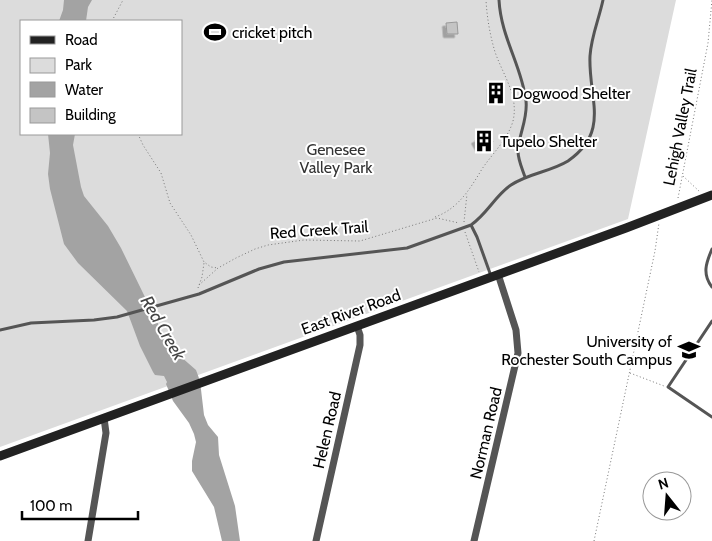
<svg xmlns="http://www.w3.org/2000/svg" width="712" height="541" viewBox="0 0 712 541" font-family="Cabin,sans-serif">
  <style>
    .green { fill: #dcdcdc; fill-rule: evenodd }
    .water { fill: #a3a3a3 }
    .building { fill: #c4c4c4; stroke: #999; filter: url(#shadow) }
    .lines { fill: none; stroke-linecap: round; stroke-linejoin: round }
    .path { stroke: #777; stroke-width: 1; stroke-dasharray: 1 2.5; stroke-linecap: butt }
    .lane { stroke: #555; stroke-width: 3 }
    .street { stroke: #555; stroke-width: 7 }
    .secondary { stroke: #222; stroke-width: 9 }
    .labels { text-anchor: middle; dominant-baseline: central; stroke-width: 4; stroke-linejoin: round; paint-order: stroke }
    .poi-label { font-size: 16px; fill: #000; stroke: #fff; text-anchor: start }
    .street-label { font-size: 16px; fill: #000; stroke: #fff }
    .park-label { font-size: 16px; fill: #333; stroke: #fff }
    .water-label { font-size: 18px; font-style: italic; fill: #444; stroke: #fff }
  </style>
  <defs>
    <filter id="shadow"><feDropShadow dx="-3.5" dy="3.5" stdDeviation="0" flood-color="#0004"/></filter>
  </defs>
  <rect width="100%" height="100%" fill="#fff"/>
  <path class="green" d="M0,0H676L628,219L0,447ZM21,21H181V134H21Z"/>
  <path class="water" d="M64,0H92L88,7L86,21H59L63,10Z
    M48,134H75L73,145L81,187L84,196L108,226L121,248L164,336L172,349L196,370L200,381L204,415L208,425L218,437L219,455L235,506L240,541H222L214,507L192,471V461L196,442L194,434L189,423L173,401L166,384L167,382L164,376L155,375L153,372L140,346L127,311L78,263L64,244L50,189L48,174L50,153Z"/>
  <path class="building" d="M457,22L458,34H447L446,23Z
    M491,85H501V101H491Z
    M489,133L493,142L480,149L475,140Z"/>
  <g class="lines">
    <path class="path" d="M112,21L123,0
      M138,134L143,145L161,173L170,203L191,235L204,262L211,267L218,268
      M683,176L700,192
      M678,198L708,43L712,0
      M435,217C458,209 470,189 482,169C492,154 508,139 513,121C519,96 503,75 495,52C490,35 487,18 486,0
      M464,222L467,194
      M465,232L479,272
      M199,285L218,268L236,258L255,249L268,245L304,240L360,241L437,218L459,223
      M198,288L202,277L204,263
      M630,373L664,386
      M594,541L655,251L659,223"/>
    <path class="lane" d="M499,0C501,38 522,66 526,101C528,119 519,133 518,151C518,160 522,168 525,177
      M712,249C706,263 702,274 712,287
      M491,276L477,237L471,225C487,214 495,196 511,185C529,173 550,172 568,161C611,131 588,98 590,56C591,37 599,19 603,0
      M712,321L668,387L712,417
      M0,330L31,323L94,320L117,317L199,294L259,269L284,262L407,248L471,225"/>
    <path class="street" d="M88,541L106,433L104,418
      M316,541L360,345V335L357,326
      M474,541L518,353L516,330L498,274"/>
    <path class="secondary" d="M0,456L626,228L712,195"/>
  </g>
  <defs>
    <g id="stadium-bare" transform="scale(1.725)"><path d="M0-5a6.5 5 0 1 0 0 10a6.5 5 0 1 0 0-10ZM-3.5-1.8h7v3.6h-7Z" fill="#000" stroke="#fff" stroke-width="2.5" paint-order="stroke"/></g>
    <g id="building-bare" transform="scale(1.725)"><path d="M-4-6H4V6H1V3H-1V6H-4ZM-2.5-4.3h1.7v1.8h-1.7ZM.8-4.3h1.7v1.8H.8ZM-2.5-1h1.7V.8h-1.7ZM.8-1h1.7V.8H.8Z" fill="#000" stroke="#fff" stroke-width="2.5" paint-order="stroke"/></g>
    <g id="university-bare" transform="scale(1.725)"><path d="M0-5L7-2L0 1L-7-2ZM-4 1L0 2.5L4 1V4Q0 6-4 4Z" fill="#000" stroke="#fff" stroke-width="2.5" paint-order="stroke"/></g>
  </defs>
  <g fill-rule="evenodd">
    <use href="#stadium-bare" x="215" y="32"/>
    <use href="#building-bare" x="496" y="93"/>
    <use href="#building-bare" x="484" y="141"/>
    <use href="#university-bare" x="689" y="350"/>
  </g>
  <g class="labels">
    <g class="poi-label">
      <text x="232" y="32">cricket pitch</text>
      <text x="512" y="93">Dogwood Shelter</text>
      <text x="500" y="141">Tupelo Shelter</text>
      <text x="672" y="341" text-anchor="end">University of<tspan x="672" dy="18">Rochester South Campus</tspan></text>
    </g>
    <g class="street-label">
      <text transform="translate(680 127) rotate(-79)">Lehigh Valley Trail</text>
      <text transform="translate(319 230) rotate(-4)">Red Creek Trail</text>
      <text transform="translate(351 312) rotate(-20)">East River Road</text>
      <text transform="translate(327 430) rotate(-77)">Helen Road</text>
      <text transform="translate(486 433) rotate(-77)">Norman Road</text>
    </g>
    <g class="park-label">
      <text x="336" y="149">Genesee<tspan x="336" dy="18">Valley Park</tspan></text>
    </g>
    <g class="water-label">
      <text transform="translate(163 328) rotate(60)">Red Creek</text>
    </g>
  </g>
  <rect x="20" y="20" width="162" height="115" fill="#ffffff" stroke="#999999"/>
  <rect x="30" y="36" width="25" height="8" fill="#222222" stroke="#999999"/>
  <text x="65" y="45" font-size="15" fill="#000000">Road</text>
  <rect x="30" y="58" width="25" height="15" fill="#dcdcdc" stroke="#999999"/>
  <text x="65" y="70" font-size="15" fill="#000000">Park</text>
  <rect x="30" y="82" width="25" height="15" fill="#a3a3a3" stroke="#999999"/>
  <text x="65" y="95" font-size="15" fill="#000000">Water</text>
  <rect x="30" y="108" width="25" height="15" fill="#c4c4c4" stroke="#999999"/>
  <text x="65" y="120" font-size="15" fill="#000000">Building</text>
  <g transform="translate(667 496) rotate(343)"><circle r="24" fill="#ffffff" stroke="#999999"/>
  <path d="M0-4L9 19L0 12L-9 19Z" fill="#000000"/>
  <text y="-8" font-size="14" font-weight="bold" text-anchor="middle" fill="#000000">N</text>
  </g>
  <path d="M22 511v8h116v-8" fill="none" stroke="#000000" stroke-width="2.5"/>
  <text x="30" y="511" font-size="15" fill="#000000" stroke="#ffffff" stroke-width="4" paint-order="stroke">100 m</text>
</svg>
